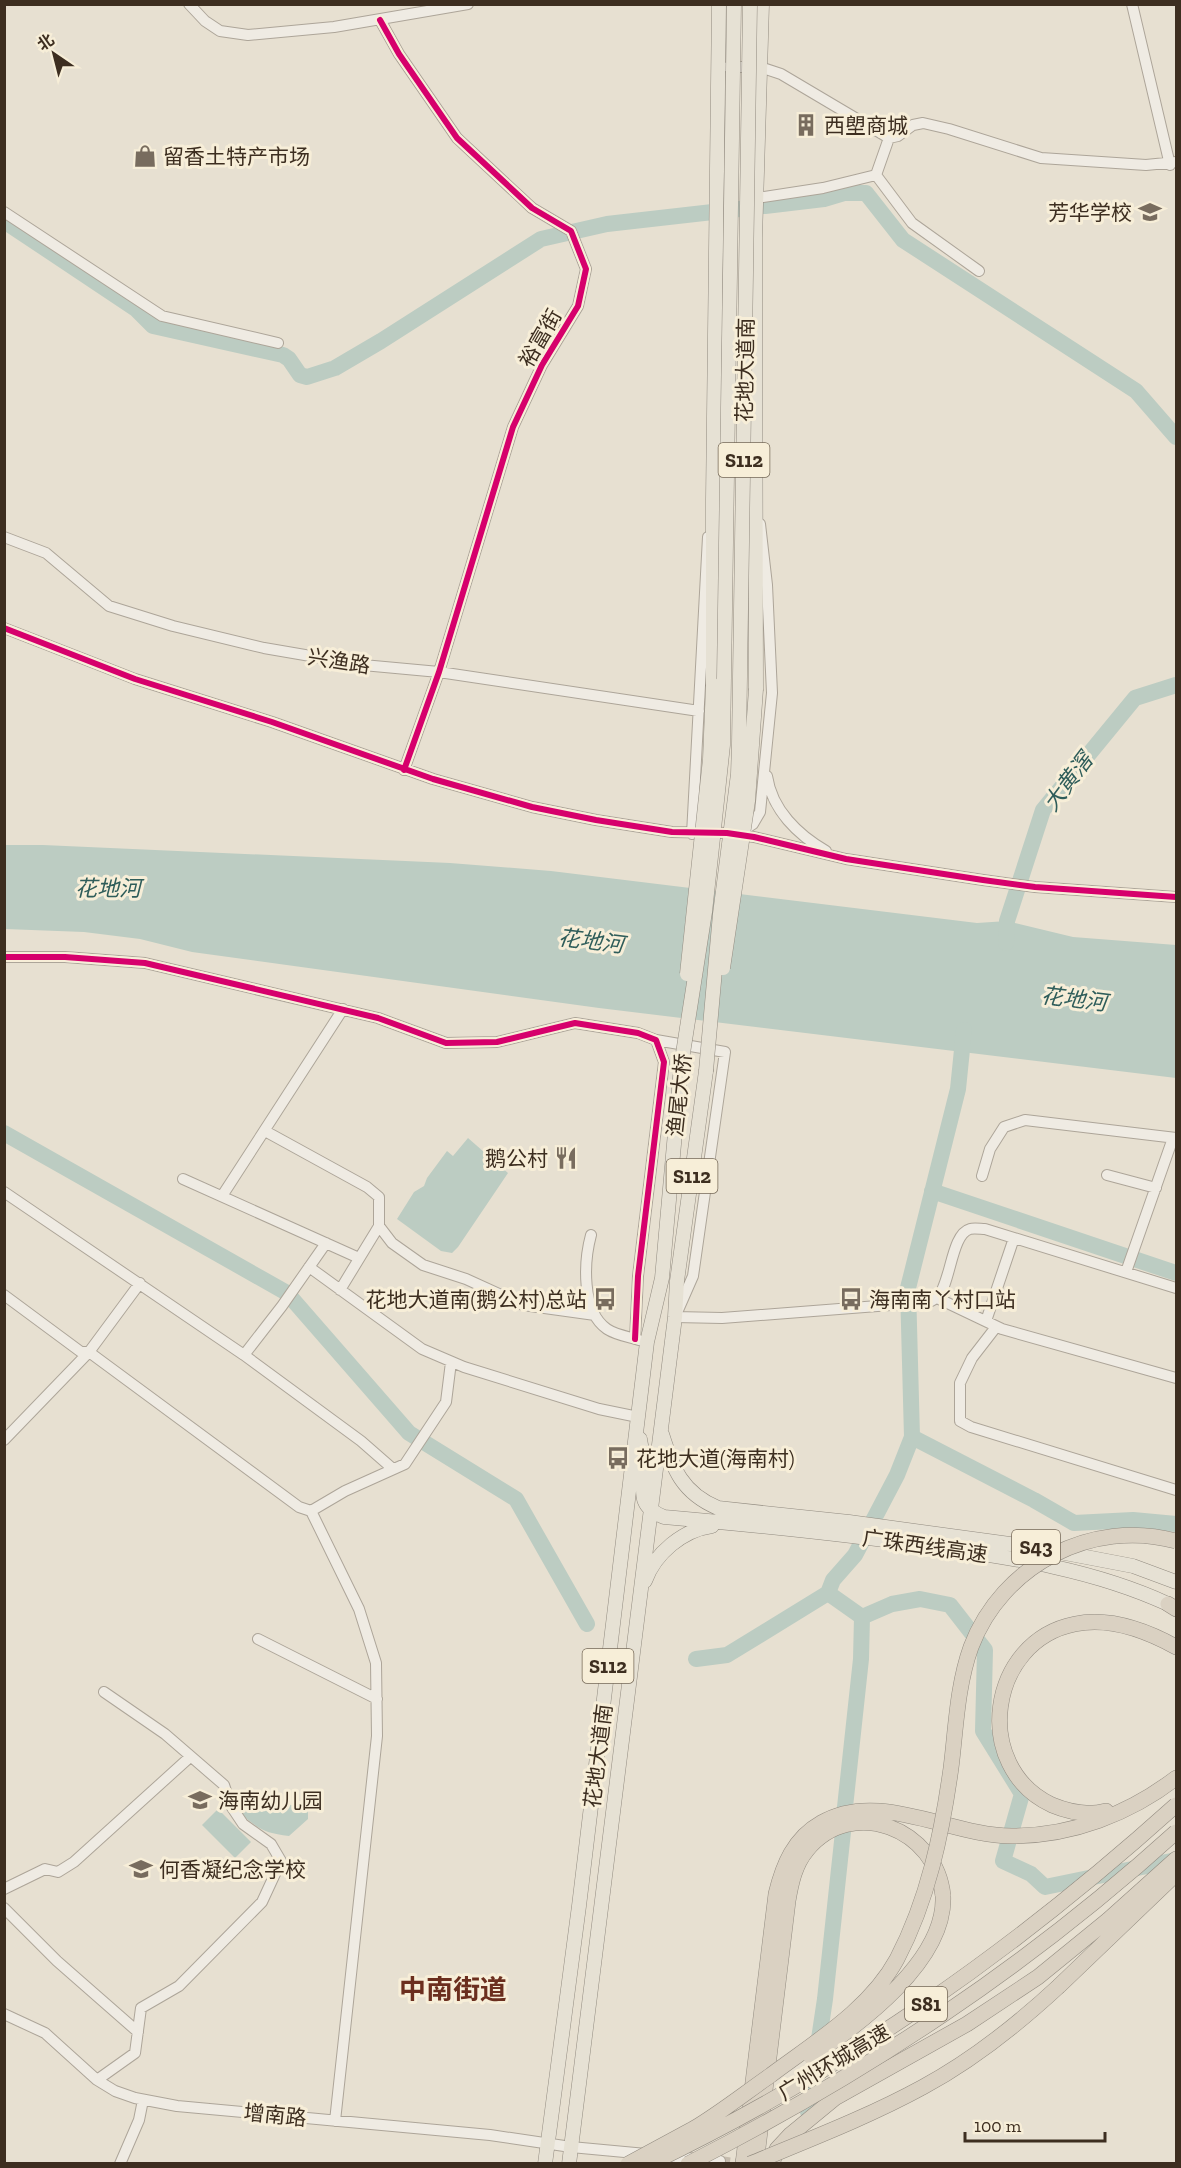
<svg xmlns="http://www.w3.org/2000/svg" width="1181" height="2168" viewBox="0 0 1181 2168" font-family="'Zilla Slab','Noto Sans SC',serif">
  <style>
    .water { fill: #bcccc2 }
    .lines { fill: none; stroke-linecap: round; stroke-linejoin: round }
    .river { stroke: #bcccc2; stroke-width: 16 }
    .minor-tunnel { stroke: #c5bcae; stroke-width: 10; stroke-dasharray: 10 5; stroke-linecap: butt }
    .minor-casing { stroke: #ada599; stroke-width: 12 }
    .major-casing { stroke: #928b80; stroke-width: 15 }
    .highway-casing { stroke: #928b80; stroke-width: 16 }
    .minor { stroke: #efebe3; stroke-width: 10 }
    .major { stroke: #e6e1d4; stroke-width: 14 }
    .highway { stroke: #dad1c2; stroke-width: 15 }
    .major-bridge-casing { stroke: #928b80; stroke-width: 15; stroke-linecap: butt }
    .highway-bridge-casing { stroke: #928b80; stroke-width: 16; stroke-linecap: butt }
    .major-bridge { stroke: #e6e1d4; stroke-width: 14 }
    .highway-bridge { stroke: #dad1c2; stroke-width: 15 }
    .cycleway-casing { stroke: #f7eed8; stroke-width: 10 }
    .cycleway { stroke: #d6006c; stroke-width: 6 }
    .labels { text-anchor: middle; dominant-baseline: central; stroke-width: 6; stroke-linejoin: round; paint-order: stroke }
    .shield { fill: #f7eed8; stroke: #756857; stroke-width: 1.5 }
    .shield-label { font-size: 20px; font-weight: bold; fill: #3d2e20 }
    .poi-label { font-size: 21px; fill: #3d2e20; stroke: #f7eed8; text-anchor: start }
    .street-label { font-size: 21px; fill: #3d2e20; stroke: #f7eed8 }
    .water-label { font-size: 22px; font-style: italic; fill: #2f5d5a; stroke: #f7eed8 }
    .district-label { font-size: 27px; font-weight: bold; fill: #6b2e1e; stroke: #f7eed8 }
  </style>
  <rect width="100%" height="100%" fill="#e7e0d1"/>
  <path class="water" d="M4,845H43L450,863L551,871L977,923L1007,921L1073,937L1176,945V1078L599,1008L192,952L140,939L84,932L5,929Z
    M468,1138L508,1173L458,1247L452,1253L441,1251L397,1219L414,1192L424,1186L427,1178L447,1151L453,1156Z
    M243,1802L308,1806V1819L289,1836C266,1833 260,1830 242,1815Z
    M218,1809L251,1842L235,1858L202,1825Z"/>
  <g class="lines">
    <path class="river" d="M765,206L824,199L844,193H866L903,240L1136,391L1176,437
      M4,221L136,309L153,326L283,355L289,359L300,375L307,377L335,368L381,341L541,239L607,224L748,208
      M1006,943L1007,921L1043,810L1135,698L1176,685
      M4,1133L287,1293L409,1433L516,1499L587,1624
      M932,1191L1176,1273
      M912,1437L1034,1500L1074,1523L1133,1520L1176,1524
      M828,1593L862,1617L892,1604L920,1599L950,1605L985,1650L983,1731L1022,1794L1003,1861L1031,1874L1045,1887L1176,1860
      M696,1659L727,1655L828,1593L833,1580L855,1555L897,1475L912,1437L908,1288L958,1089L964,1030
      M845,1807L861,1659L862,1617
      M808,2112L825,1999L843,1832"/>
    <path class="minor-tunnel" d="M720,2161L741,2164"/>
    <g class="minor-casing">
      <path id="minor" d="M189,4L205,21L220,31L248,35L334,27L468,4
        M1132,4L1170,165
        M380,20L399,54L457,138L532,208L571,231L586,269L578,306L542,365L513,427L439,672L404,770
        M728,67H760L781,74L889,138L898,136L913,125L923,123L949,129L1041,158L1146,165L1176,162
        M876,175L912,223L979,271
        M757,198L823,188L876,175L889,138
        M4,212L162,316L278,343
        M4,537L46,553L109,606L173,626L264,648L363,665L439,672L699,711
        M4,628L135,679L272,722L433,779L532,807L596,820L672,832L727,833L754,837L846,859L983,880L1035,887L1176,897
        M767,776C772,810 798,835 826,851
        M739,833L753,824L760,812L772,693L767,585L760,524
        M692,834L708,537
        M4,957H65L145,963L378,1018L446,1043L497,1042L575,1023L638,1033L656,1040L664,1062L638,1276L635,1339
        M656,1040L725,1052L693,1276L675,1317L722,1318L929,1302C930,1302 936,1298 937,1298C951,1284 951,1234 970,1229C974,1228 981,1229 985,1229L1176,1288
        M265,1131L367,1187L379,1197V1226L340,1290
        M1107,1175L1156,1188
        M982,1176L990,1149L1004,1127L1025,1120L1176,1138
        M183,1179L359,1258
        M4,1192L244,1355L361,1441L393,1469
        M222,1196L343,1009
        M379,1226L392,1243L423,1265L466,1279L523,1305L595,1315
        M591,1235C584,1261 581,1311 607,1329C616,1335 629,1337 639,1340
        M309,1267L422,1349L464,1367L599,1409L638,1417
        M1126,1272L1173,1138
        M4,1295L81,1352H89L299,1507L311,1511L345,1491L405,1464L446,1402L451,1362
        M937,1298L1002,1329L1176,1378
        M986,1321L1014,1238
        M996,1327L972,1358L960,1383V1421L971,1427L1176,1490
        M244,1355L282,1306L326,1243
        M4,1440L89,1352L140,1283
        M311,1511L359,1609L376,1663L377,1736L335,2121
        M258,1639L377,1699
        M4,1889L45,1869L58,1872L74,1862L190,1757
        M4,1908L57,1961L138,2032
        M4,2014L45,2033L97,2080L115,2091L135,2098L177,2106L490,2135L571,2147L646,2154
        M97,2080L135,2053L141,2008L179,1986L262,1902L281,1861L271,1844L243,1824L231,1806L224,1785L165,1734L104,1692
        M665,2156L720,2161
        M120,2164L139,2120L143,2100"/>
    </g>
    <g class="major-casing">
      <path id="major" d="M713,685V500L719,4
        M756,689L755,238L762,4
        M662,1434C673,1469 682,1493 718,1508L849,1522L1039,1548L1133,1566L1176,1582
        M640,1439C641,1447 644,1456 644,1463C645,1488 634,1505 664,1517C754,1525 845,1534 935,1547C1015,1558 1094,1570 1168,1604
        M645,1581C655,1553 683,1530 712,1526
        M545,2164L579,1906L647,1342L662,1278L681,1066
        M569,2164L675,1317L677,1281L706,1071"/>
    </g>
    <g class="highway-casing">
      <path id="highway" d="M1168,1604L1176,1609
        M1106,1811C1087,1816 1069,1812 1052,1805C971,1767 988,1641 1075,1624C1109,1617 1147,1631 1176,1647
        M1059,1986L1176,1874
        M743,2164L776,1894C783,1865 794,1838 821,1823C879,1789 950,1836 1012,1836C1072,1836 1129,1814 1176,1778
        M756,2164L788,1901C791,1883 795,1864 807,1850C852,1795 937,1829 943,1896
        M772,2164L777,2149L790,2135L835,2098L967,2024L1038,1977L1108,1920L1176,1859"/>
    </g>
    <use href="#minor" class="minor"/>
    <use href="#major" class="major"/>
    <use href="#highway" class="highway"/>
    <g class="major-bridge-casing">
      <path id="major-bridge" d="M723,968L748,801L756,689
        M687,974L710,759L713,685
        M681,1066L705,912L723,745L734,4
        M706,1071L720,914L738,774L739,744L750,4"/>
    </g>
    <g class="highway-bridge-casing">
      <path id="highway-bridge" d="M811,2057C860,2024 946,1961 943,1896
        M693,2129C720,2113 745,2093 771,2075C815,2042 870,2009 897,1959C928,1900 942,1833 951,1768C956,1728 957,1686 971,1647C1002,1565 1092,1518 1176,1541
        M628,2164L702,2124
        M649,2164C845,2070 1015,1950 1176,1805
        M688,2164C868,2072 1027,1967 1176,1832
        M750,2164C808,2140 868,2117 923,2087C973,2060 1017,2025 1059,1986"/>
    </g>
    <use href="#major-bridge" class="major-bridge"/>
    <use href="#highway-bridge" class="highway-bridge"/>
    <g class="cycleway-casing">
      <path id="cycleway" d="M380,20L399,54L457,138L532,208L571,231L586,269L578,306L542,365L513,427L439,672L404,770
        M4,628L135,679L272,722L433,779L532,807L596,820L672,832L727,833L754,837L846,859L983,880L1035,887L1176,897
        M4,957H65L145,963L378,1018L446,1043L497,1042L575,1023L638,1033L656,1040L664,1062L638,1276L635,1339"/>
    </g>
    <use href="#cycleway" class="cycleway"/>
  </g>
  <defs>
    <g id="building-bare" transform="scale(1.8)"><path d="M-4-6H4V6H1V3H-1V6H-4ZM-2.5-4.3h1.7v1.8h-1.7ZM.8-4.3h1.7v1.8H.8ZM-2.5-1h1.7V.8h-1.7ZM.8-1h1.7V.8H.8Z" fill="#786c5e" stroke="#f7eed8" stroke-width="2.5" paint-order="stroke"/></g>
    <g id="shop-bare" transform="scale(1.8)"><path d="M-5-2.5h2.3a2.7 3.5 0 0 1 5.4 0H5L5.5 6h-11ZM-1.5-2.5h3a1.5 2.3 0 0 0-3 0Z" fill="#786c5e" stroke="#f7eed8" stroke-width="2.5" paint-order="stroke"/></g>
    <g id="school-bare" transform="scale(1.8)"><path d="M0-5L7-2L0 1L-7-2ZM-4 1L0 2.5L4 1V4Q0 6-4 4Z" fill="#786c5e" stroke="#f7eed8" stroke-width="2.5" paint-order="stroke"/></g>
    <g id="restaurant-bare" transform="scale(1.8)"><path d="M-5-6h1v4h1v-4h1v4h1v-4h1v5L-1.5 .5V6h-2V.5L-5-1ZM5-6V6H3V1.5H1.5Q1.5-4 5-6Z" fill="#786c5e" stroke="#f7eed8" stroke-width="2.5" paint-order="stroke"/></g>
    <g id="bus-bare" transform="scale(1.8)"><path d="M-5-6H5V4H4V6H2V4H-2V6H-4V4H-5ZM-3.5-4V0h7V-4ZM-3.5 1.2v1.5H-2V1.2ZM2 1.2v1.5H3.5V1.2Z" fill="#786c5e" stroke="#f7eed8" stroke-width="2.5" paint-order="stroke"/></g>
  </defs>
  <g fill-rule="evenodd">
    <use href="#building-bare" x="806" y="125"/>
    <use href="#shop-bare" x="145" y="156"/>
    <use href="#school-bare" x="1150" y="212"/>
    <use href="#restaurant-bare" x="566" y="1158"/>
    <use href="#bus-bare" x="605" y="1299"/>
    <use href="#bus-bare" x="851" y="1299"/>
    <use href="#bus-bare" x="618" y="1458"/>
    <use href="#school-bare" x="200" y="1800"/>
    <use href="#school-bare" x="141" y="1869"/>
  </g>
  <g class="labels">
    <g class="shield">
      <rect x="718.5" y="443" width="51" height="34" rx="4.5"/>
      <rect x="666.5" y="1159" width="51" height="34" rx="4.5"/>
      <rect x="1012" y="1530" width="48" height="34" rx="4.5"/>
      <rect x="582.5" y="1649" width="51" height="34" rx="4.5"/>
      <rect x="905" y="1987" width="42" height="34" rx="4.5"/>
    </g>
    <g class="shield-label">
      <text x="744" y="460">S112</text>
      <text x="692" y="1176">S112</text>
      <text x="1036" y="1547">S43</text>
      <text x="608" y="1666">S112</text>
      <text x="926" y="2004">S81</text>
    </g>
    <g class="poi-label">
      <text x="824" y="125">西塱商城</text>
      <text x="163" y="156">留香土特产市场</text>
      <text x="1132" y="212" text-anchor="end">芳华学校</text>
      <text x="548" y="1158" text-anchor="end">鹅公村</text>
      <text x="587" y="1299" text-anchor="end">花地大道南(鹅公村)总站</text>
      <text x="869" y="1299">海南南丫村口站</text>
      <text x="636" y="1458">花地大道(海南村)</text>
      <text x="218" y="1800">海南幼儿园</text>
      <text x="159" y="1869">何香凝纪念学校</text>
    </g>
    <g class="street-label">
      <text transform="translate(540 338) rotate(-60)">裕富街</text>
      <text transform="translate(745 370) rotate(-89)">花地大道南</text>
      <text transform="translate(339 661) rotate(9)">兴渔路</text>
      <text transform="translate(679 1095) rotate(-84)">渔尾大桥</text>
      <text transform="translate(925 1546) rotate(8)">广珠西线高速</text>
      <text transform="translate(598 1756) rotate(-83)">花地大道南</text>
      <text transform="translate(834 2062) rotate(-31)">广州环城高速</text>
      <text transform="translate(275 2115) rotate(6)">增南路</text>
    </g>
    <g class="water-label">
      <text transform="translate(1068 782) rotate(-53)">大黄滘</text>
      <text x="108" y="888">花地河</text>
      <text transform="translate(591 941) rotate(7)">花地河</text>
      <text transform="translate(1074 999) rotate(7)">花地河</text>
    </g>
    <g class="district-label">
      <text x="453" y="1990">中南街道</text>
    </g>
  </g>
  <rect width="1181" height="2168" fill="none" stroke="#3d2e20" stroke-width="12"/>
  <g transform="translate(54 54) rotate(325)" stroke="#f7eed8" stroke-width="4.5" paint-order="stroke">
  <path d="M0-4.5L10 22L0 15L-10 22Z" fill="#3d2e20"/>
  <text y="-9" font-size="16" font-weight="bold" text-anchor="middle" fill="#3d2e20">北</text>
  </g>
  <path d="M965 2132v9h140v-9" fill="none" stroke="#3d2e20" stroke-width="3"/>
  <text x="974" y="2132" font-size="18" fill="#3d2e20" stroke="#f7eed8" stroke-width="4.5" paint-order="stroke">100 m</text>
</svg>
